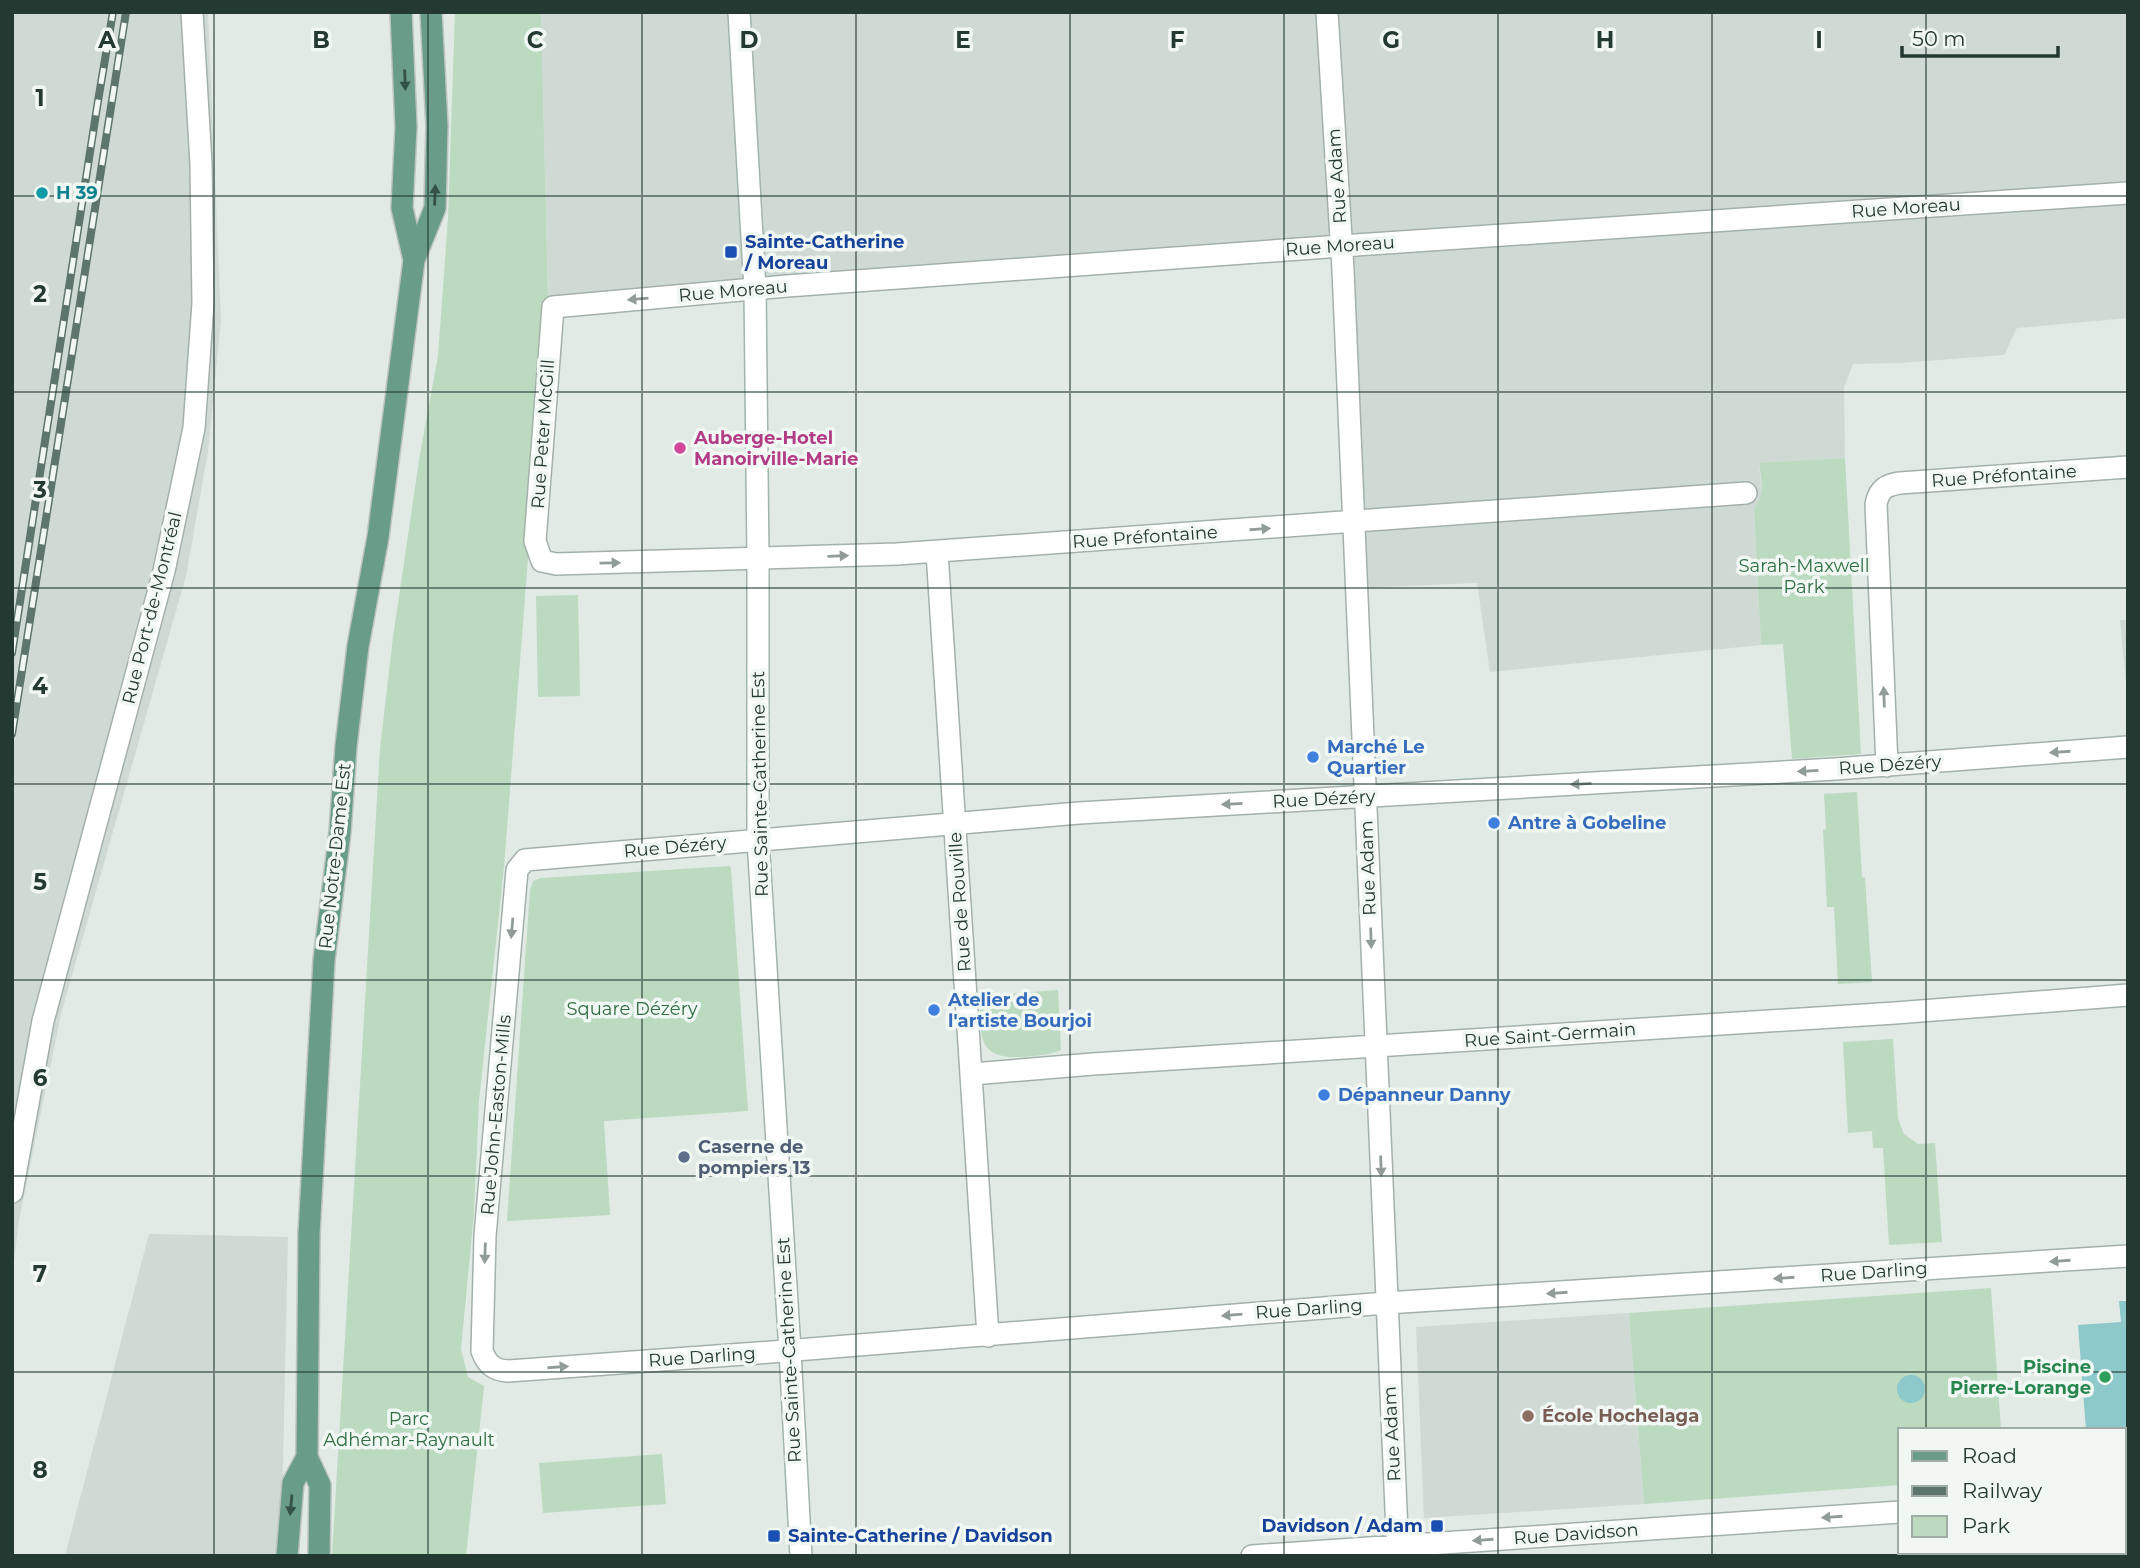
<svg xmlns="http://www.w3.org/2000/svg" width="2140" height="1568" viewBox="0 0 2140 1568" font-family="Montserrat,sans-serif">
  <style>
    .built { fill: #cfdad4 }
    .green { fill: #bbdac0 }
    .water { fill: #8dc8cb }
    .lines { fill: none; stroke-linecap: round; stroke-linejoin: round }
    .street-casing { stroke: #a4b1ab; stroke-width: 24 }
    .secondary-casing { stroke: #a1b5ab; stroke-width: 24 }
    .primary-casing { stroke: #bdc4c1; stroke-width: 24 }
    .street { stroke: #fff; stroke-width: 21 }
    .secondary { stroke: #fff; stroke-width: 21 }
    .primary { stroke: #699c89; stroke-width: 21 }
    .rail-casing { stroke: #5d756c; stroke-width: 8 }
    .rail { stroke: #f1f7f3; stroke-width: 5; stroke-dasharray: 16; stroke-linecap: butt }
    .oneway { fill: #345247 }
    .oneway2 { fill: #919c98 }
    .grid { fill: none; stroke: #233931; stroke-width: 2; stroke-opacity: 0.55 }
    .culture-dot { fill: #0f9aa8; stroke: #f1f7f3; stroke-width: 2.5 }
    .transit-dot { fill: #1a4fb4; stroke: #f1f7f3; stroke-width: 2.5 }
    .hotel-dot { fill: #d1479c; stroke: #f1f7f3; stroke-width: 2.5 }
    .shop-dot { fill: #3f7fe0; stroke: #f1f7f3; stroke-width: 2.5 }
    .service-dot { fill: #5c6f8a; stroke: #f1f7f3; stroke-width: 2.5 }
    .leisure-dot { fill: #2e9e5b; stroke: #f1f7f3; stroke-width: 2.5 }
    .education-dot { fill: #8d6e63; stroke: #f1f7f3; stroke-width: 2.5 }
    .labels { text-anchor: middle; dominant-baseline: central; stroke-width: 7; stroke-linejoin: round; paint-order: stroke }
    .street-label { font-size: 18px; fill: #233931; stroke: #f1f7f3 }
    .culture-label { font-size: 18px; font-weight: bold; fill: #0d838f; stroke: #f1f7f3; text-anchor: start }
    .transit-label { font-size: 18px; font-weight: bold; fill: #164399; stroke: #f1f7f3; text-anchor: start }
    .hotel-label { font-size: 18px; font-weight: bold; fill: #b23c85; stroke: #f1f7f3; text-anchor: start }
    .park-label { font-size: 18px; fill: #306d41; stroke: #f1f7f3 }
    .shop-label { font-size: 18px; font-weight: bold; fill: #366cbe; stroke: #f1f7f3; text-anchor: start }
    .service-label { font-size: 18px; font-weight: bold; fill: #4e5e75; stroke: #f1f7f3; text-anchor: start }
    .leisure-label { font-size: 18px; font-weight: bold; fill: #27864d; stroke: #f1f7f3; text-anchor: end }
    .education-label { font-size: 18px; font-weight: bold; fill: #785e54; stroke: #f1f7f3; text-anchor: start }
    .grid-label { font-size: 23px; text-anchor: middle; font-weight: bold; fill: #233931; stroke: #f1f7f3; stroke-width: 7; stroke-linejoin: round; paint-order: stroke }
  </style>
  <rect width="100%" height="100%" fill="#e1eae5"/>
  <path class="built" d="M12,12H208L221,320L208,451L186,576L61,1014L19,1220L12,1278Z
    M541,12H2128V318L2017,328L2004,355L1899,363L1853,364L1844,388L1845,458L1759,464L1762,493L1760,501L1754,508L1761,645L1490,672L1477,583L1357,588L1341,246L548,301Z
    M2120,620H2128V706Z
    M149,1234L288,1237L281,1556H65Z
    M1629,1313L1644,1504L1424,1518L1416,1327Z"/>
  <path class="green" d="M455,12H541L548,301L504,867L479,1101L474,1213L461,1349L468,1377L484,1386L466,1556H332L380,749L393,637L420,454L438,356L448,218Z
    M1845,458L1861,754L1792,759L1783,644L1761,645L1754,508C1766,495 1761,480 1759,463Z
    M578,595L580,696L538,697L536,596Z
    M1857,792L1862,877L1865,878L1872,982L1838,984L1834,907H1827L1823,830L1826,829L1824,794Z
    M729,866L731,868L748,1111L604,1121L610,1215L507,1221L530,890L533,881L541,878Z
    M1058,990L1061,1050C1048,1055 1036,1056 1022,1057C974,1059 982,1034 979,996Z
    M1893,1039L1898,1119L1904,1134L1918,1144L1935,1143L1942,1242L1889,1245L1883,1148H1873L1872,1131L1848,1133L1843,1042Z
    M1991,1288L2001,1430H1900V1485L1644,1504L1629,1313Z
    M662,1454L666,1504L543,1513L539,1463Z"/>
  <path class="water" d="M2119,1301H2128V1436H2124V1430H2086L2078,1325L2121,1322Z
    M1897 1389a14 14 0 1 1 28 0a14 14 0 1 1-28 0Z"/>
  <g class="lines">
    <g class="street-casing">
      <path id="street" d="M1327,12L1343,270L1398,1556
        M1746,493L897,554L556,564L542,561L535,541L553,307L787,286L1341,246L2128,193
        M937,552L988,1336
        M2128,747L1835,769L1079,813L525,860L517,870L485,1236L482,1351C487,1364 493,1370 508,1371L758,1353L1386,1303L2128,1256
        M1887,766L1876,504C1879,489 1886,485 1900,483L2128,467
        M972,1074L1093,1064L1895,1013L2128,995
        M12,1192L43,1021L164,571L194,428L203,303L201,164L192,12
        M2124,1496L2128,1495
        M1914,1552V1556
        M1252,1556L1900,1512"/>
    </g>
    <g class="secondary-casing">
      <path id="secondary" d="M739,12L755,289L758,560V840L790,1351L801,1556"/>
    </g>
    <g class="primary-casing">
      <path id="primary" d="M401,12L406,127L402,208L414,260
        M287,1556L293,1483L307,1457
        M319,1556L320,1485L307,1457L309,1234L324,960L340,832L346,746L358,646L378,537L414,260L435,208L437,126L431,12"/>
    </g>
    <use href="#street" class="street"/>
    <use href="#secondary" class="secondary"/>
    <use href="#primary" class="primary"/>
    <g class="rail-casing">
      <path id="rail" d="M12,653L98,101L113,12
        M12,734L126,12"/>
    </g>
    <use href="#rail" class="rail"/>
  </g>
  <defs><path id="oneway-solid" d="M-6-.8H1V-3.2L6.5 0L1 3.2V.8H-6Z" transform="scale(1.75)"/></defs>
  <g class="oneway">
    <use href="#oneway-solid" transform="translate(405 80) rotate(88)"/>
    <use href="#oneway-solid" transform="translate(435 195) rotate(-88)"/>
    <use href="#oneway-solid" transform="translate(291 1505) rotate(95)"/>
  </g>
  <g class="oneway2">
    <use href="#oneway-solid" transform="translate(638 299) rotate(175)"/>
    <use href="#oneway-solid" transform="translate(1260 529) rotate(-4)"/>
    <use href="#oneway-solid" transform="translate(838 556) rotate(-2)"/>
    <use href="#oneway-solid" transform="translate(610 563) rotate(-1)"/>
    <use href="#oneway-solid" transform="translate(1884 697) rotate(-92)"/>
    <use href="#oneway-solid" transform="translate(2060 752) rotate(176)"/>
    <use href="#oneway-solid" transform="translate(1808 771) rotate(177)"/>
    <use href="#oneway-solid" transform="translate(1581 784) rotate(177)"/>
    <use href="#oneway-solid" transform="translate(1232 804) rotate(177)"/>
    <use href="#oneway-solid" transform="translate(512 928) rotate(95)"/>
    <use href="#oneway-solid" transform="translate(1371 938) rotate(88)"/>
    <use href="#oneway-solid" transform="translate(1381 1166) rotate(88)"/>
    <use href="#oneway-solid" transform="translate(485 1253) rotate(92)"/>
    <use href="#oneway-solid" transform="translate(2060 1261) rotate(176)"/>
    <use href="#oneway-solid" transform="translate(1784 1278) rotate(176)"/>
    <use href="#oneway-solid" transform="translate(1557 1293) rotate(176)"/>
    <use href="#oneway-solid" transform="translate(1232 1315) rotate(175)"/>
    <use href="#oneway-solid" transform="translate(558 1367) rotate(-4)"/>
    <use href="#oneway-solid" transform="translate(1832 1517) rotate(176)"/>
    <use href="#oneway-solid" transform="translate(1483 1540) rotate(176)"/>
  </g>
  <path class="grid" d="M214,12V1556M428,12V1556M642,12V1556M856,12V1556M1070,12V1556M1284,12V1556M1498,12V1556M1712,12V1556M1926,12V1430M12,196H2128M12,392H2128M12,588H2128M12,784H2128M12,980H2128M12,1176H2128M12,1372H2128M1926,1552V1556"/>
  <circle class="culture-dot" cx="42" cy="193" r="7"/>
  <g class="transit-dot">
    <rect x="724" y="245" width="14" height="14" rx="3.5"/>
    <rect x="1430" y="1519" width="14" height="14" rx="3.5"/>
    <rect x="767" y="1529" width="14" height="14" rx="3.5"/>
  </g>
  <circle class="hotel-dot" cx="680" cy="448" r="7"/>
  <g class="shop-dot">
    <circle cx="1313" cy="757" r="7"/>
    <circle cx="1494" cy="823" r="7"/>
    <circle cx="934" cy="1010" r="7"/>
    <circle cx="1324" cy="1095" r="7"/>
  </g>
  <circle class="service-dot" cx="684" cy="1157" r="7"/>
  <circle class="leisure-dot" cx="2105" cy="1377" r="7"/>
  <circle class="education-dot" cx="1528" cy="1416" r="7"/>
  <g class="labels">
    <g class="street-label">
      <text transform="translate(1337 176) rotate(-94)">Rue Adam</text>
      <text transform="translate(1906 208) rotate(-4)">Rue Moreau</text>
      <text transform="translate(1340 246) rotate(-4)">Rue Moreau</text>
      <text transform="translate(733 291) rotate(-5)">Rue Moreau</text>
      <text transform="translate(543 434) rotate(-86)">Rue Peter McGill</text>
      <text transform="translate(2004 476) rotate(-4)">Rue Préfontaine</text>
      <text transform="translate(1145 537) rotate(-4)">Rue Préfontaine</text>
      <text transform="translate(152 608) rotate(-76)">Rue Port-de-Montréal</text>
      <text transform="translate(1890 765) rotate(-4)">Rue Dézéry</text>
      <text transform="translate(760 784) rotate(-91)">Rue Sainte-Catherine Est</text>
      <text transform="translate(1324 799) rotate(-3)">Rue Dézéry</text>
      <text transform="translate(675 847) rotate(-5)">Rue Dézéry</text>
      <text transform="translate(335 856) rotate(-84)">Rue Notre-Dame Est</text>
      <text transform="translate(1368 868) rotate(-92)">Rue Adam</text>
      <text transform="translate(960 902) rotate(-94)">Rue de Rouville</text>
      <text transform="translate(1550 1035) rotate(-4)">Rue Saint-Germain</text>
      <text transform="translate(496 1115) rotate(-85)">Rue John-Easton-Mills</text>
      <text transform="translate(1874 1272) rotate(-4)">Rue Darling</text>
      <text transform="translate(1309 1309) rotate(-4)">Rue Darling</text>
      <text transform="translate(789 1350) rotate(-93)">Rue Sainte-Catherine Est</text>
      <text transform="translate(702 1357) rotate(-4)">Rue Darling</text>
      <text transform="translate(1392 1434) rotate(-93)">Rue Adam</text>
      <text transform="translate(1576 1534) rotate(-4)">Rue Davidson</text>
    </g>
    <g class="culture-label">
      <text x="56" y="193">H 39</text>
    </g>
    <g class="transit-label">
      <text x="745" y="242">Sainte-Catherine<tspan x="745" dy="21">/ Moreau</tspan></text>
      <text x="1423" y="1526" text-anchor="end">Davidson / Adam</text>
      <text x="788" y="1536">Sainte-Catherine / Davidson</text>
    </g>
    <g class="hotel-label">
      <text x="694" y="438">Auberge-Hotel<tspan x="694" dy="21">Manoirville-Marie</tspan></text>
    </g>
    <g class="park-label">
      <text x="1804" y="566">Sarah-Maxwell<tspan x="1804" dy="21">Park</tspan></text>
      <text x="632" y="1009">Square Dézéry</text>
      <text x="409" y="1419">Parc<tspan x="409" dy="21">Adhémar-Raynault</tspan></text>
    </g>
    <g class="shop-label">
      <text x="1327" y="747">Marché Le<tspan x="1327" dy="21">Quartier</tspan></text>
      <text x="1508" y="823">Antre à Gobeline</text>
      <text x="948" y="1000">Atelier de<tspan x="948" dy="21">l'artiste Bourjoi</tspan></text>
      <text x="1338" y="1095">Dépanneur Danny</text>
    </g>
    <g class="service-label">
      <text x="698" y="1147">Caserne de<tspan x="698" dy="21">pompiers 13</tspan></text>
    </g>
    <g class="leisure-label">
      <text x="2091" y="1367">Piscine<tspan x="2091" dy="21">Pierre-Lorange</tspan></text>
    </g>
    <g class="education-label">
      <text x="1542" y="1416">École Hochelaga</text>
    </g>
  </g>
  <g class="grid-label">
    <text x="107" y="48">A</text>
    <text x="321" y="48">B</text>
    <text x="535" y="48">C</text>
    <text x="749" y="48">D</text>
    <text x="963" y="48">E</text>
    <text x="1177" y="48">F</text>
    <text x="1391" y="48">G</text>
    <text x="1605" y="48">H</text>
    <text x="1819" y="48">I</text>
    <text x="40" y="106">1</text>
    <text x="40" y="302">2</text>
    <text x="40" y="498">3</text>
    <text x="40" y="694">4</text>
    <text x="40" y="890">5</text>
    <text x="40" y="1086">6</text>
    <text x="40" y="1282">7</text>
    <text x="40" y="1478">8</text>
  </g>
  <rect width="2140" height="1568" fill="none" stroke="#233931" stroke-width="28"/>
  <rect x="1898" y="1428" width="228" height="126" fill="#f1f7f3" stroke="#9faba5" stroke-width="2"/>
  <rect x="1912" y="1451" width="35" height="10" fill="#699c89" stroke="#9faba5" stroke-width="2"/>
  <text x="1962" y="1463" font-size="21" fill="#233931">Road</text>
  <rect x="1912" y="1486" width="35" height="10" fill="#5d756c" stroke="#9faba5" stroke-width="2"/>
  <text x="1962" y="1498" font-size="21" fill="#233931">Railway</text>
  <rect x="1912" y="1516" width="35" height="21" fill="#bbdac0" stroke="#9faba5" stroke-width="2"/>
  <text x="1962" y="1533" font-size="21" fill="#233931">Park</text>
  <path d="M1902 46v10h156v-10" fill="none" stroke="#233931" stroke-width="3.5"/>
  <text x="1912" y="46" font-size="21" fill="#233931" stroke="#f1f7f3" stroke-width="5" paint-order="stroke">50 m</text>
</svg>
